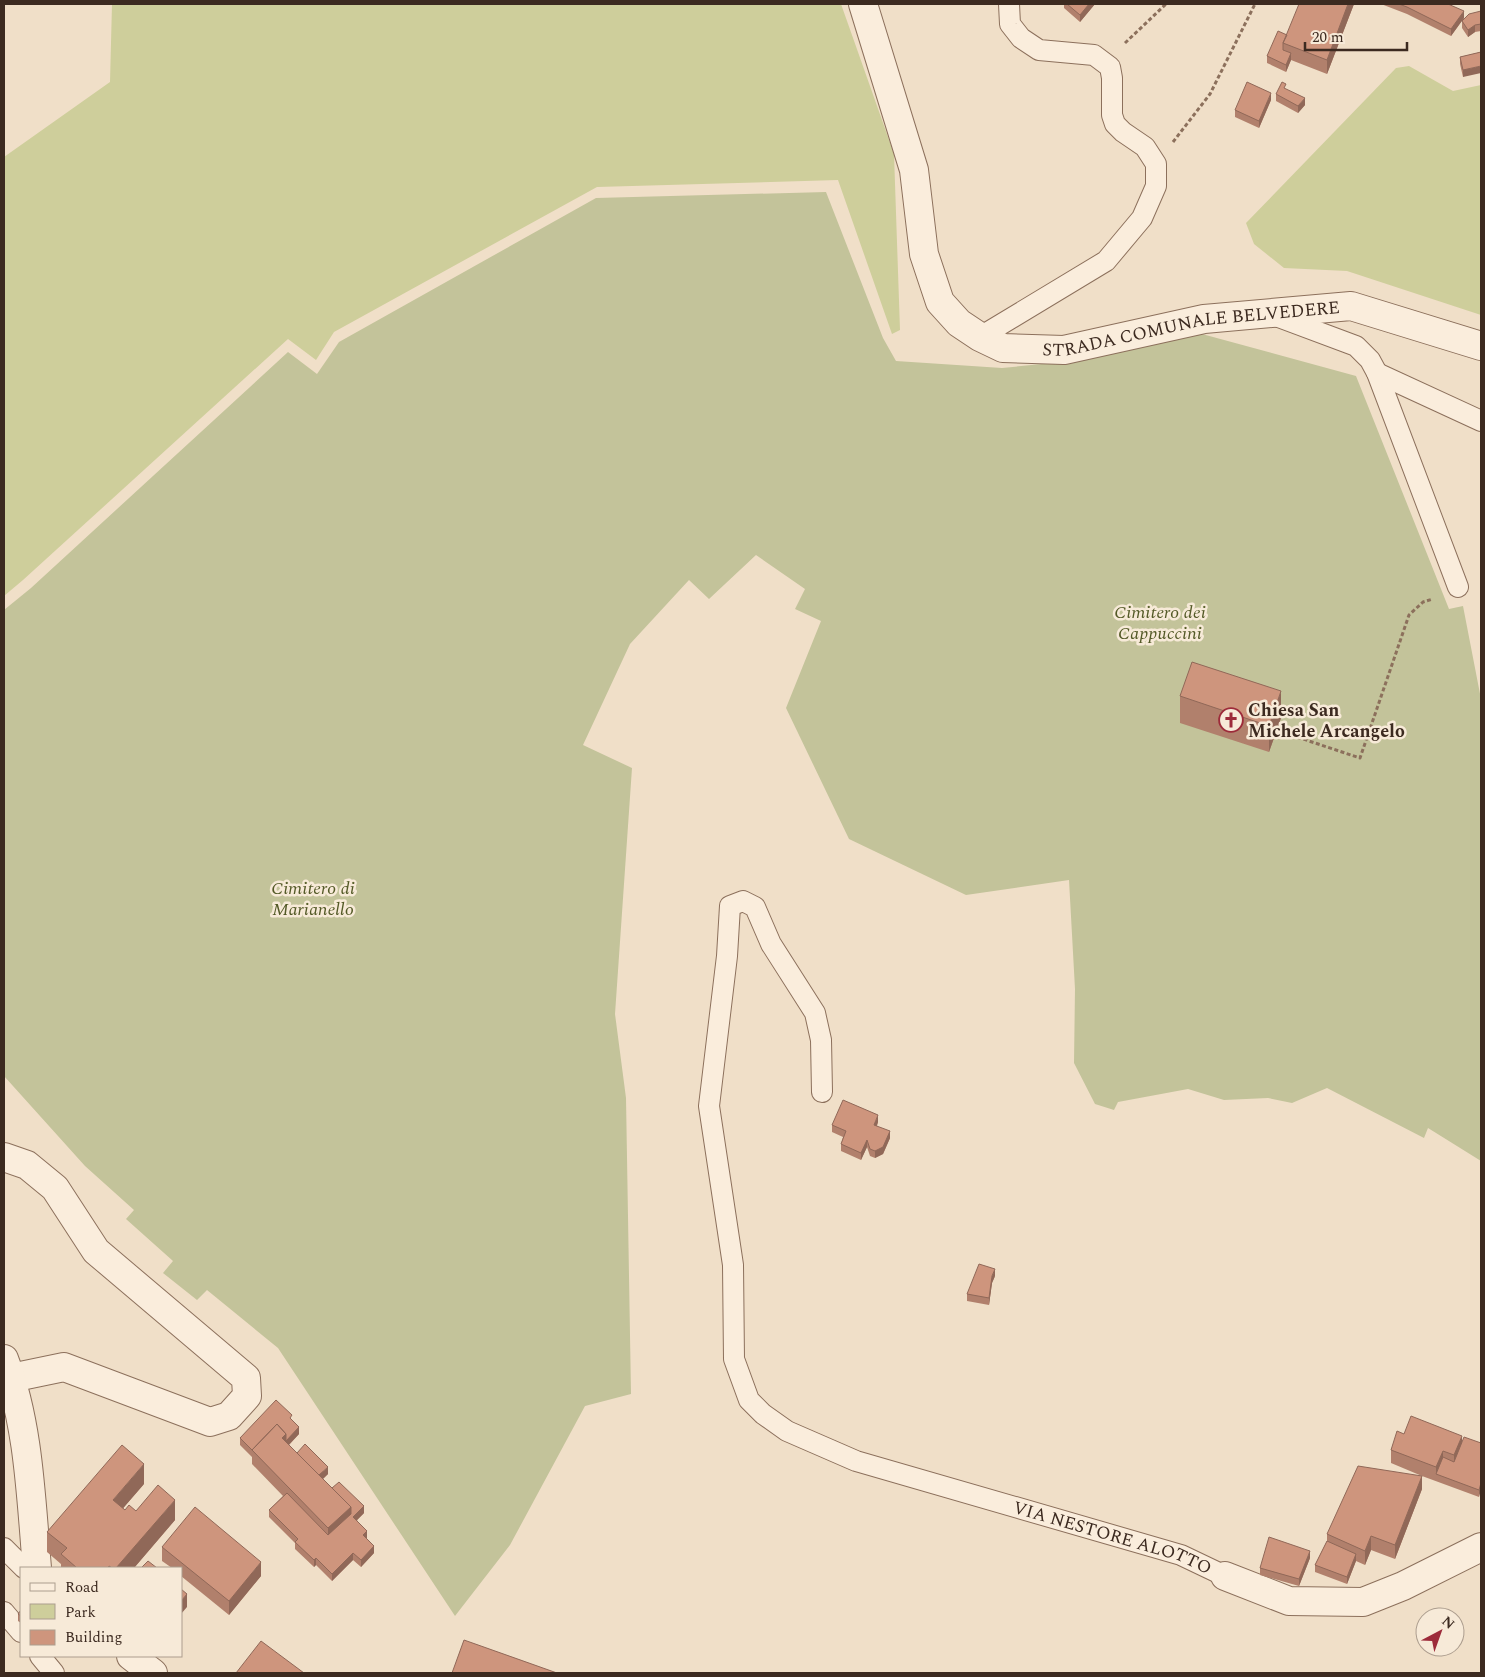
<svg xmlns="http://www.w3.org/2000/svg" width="1485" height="1677" viewBox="0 0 1485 1677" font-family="Spectral,serif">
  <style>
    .green { fill: #cece9b }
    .cemetery { fill: #c3c39a }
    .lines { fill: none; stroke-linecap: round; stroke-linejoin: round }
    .service-casing { stroke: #8c705c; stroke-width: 22 }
    .minor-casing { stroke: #8c705c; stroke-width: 30 }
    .path { stroke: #8c705c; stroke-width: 3; stroke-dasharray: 4 2.5; stroke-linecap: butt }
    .service { stroke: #faeddc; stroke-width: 20 }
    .minor { stroke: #faeddc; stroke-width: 28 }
    .wall { fill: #b1806c }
    .shaded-wall { fill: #906858 }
    .building { fill: #ce957d; stroke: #906858 }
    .labels { text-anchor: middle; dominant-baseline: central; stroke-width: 5; stroke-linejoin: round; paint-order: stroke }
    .street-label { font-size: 18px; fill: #3c2a20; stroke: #f7ead8 }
    .park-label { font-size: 18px; font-style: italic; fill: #535926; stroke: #f7ead8 }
    .poi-label { font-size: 18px; font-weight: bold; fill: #3c2a20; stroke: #f7ead8; text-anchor: start }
  </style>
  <rect width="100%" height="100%" fill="#f0dfc8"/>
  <path class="green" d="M112,4H841L894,154L900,330L892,334L838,180L597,187L334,332L316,360L288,339L23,580L4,596V157L110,82Z
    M1409,66L1453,91L1481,85V315L1347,271L1284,268L1254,244L1246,223L1396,68Z"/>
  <path class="cemetery" d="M826,192L883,338L896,361L1002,368L1072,361L1132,346L1202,334L1356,376L1449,609L1463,606L1481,699V1161L1428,1128L1424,1138L1327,1088L1292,1103L1268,1098L1224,1100L1188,1089L1118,1102L1114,1110L1095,1104L1074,1063L1075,989L1069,880L966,895L849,839L786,708L821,621L795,609L805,589L756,555L709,599L689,580L630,644L583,745L632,768L615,1014L626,1098L631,1394L585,1406L510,1545L455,1616L278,1348L207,1290L197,1300L163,1273L173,1261L126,1219L134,1210L85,1166L4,1076V610L31,588L288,352L317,374L339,342L596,198Z"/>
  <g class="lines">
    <g class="service-casing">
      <g id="service">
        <path d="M1273,315L1356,346L1370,360L1377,373L1458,587"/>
        <path d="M980,337L1106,261L1142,218L1156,186V164L1145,147L1123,132L1115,124L1112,115V78L1110,67L1094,55L1039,50L1021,38L1010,24L1009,4"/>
        <path d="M1377,373L1481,421"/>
        <path id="s1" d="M822,1092L821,1040L815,1013L771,944L755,907L743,901L730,906L727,956L709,1106L733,1265L734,1359L749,1400L763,1414L787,1431L856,1461L1181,1555L1225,1576"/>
        <path d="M4,1548L24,1568"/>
        <path d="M4,1612L21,1632"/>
        <path d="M40,1656L54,1673"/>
      </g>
    </g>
    <g class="minor-casing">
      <g id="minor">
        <path id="s2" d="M863,4L914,170L924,254L940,302L959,323L980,337L1003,348L1064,350L1204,319L1351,306L1481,346"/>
        <path d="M4,1157L27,1165L55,1188L96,1251L246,1378L247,1396L229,1416L210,1422L64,1367L11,1378"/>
        <path d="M4,1359C29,1424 31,1499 37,1568"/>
        <path d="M1225,1576L1289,1601L1363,1602L1403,1586L1481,1547"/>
        <path d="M131,1656L153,1673"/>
      </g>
    </g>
    <path class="path" d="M1125,43L1166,4
      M1173,142L1210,94L1255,4
      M1285,733L1360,758L1409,615L1423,602L1433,599"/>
    <use href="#service" class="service"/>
    <use href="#minor" class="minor"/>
  </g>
  <path class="wall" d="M1064,4H1095L1080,22L1064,8Z
    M1354,4L1327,74L1291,60L1286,72L1267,63V56L1287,34Z
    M1381,4H1448L1464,18L1451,36L1407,14Z
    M1481,11V31L1475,32L1468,37L1462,28V21Z
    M1481,52L1463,77L1460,64V57Z
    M1276,94L1305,105L1298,113L1276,101Z
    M1271,100L1259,128L1235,117V110Z
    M1180,696L1281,718L1269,752L1180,723Z
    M878,1122L877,1126L890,1138L883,1154L875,1158L870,1156L867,1147L861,1160L841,1151V1144L843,1137L832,1132V1125Z
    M995,1276L992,1283L989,1305L967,1301V1294Z
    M292,1421L299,1434L289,1445L297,1453L328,1474L323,1479L332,1488L364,1513L357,1520L367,1538V1539L374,1553L361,1567L353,1560L332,1581L316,1565L314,1567L295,1549V1543L269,1517V1510L283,1496L252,1464V1457L240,1445V1438Z
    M1404,1434L1462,1442L1481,1443L1479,1497L1422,1476V1489L1395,1559L1371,1550L1365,1565L1356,1561L1347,1584L1315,1572V1565L1327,1541V1534L1422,1476L1391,1463V1450Z
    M144,1484L123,1508L125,1510L136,1511L175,1520L134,1568H61V1564L47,1552V1532Z
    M162,1547L261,1576L229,1615L181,1576V1568H172L162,1561Z
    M1310,1558L1299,1586L1260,1575V1568Z
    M21,1610V1623L18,1621V1614Z"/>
  <path class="shaded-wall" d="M1089,4H1095L1080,22V15Z
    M1348,4H1354L1327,74V60Z
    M1464,11V18L1451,36V29Z
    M1475,25V32L1468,37V30Z
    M1291,53V60L1286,72V65Z
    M1481,66V73L1463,77V70Z
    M1271,93V100L1259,128V121Z
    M1305,98V105L1298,113V106Z
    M1281,691V718L1269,752V726Z
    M878,1115V1122L874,1132V1125Z
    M890,1131V1138L883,1154L875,1158V1151Z
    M867,1140V1147L861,1160V1153Z
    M995,1269V1276L992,1283L989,1305V1298L992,1276Z
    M299,1427V1434L282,1452V1438L286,1434Z
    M1462,1436V1450L1454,1469V1455Z
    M1443,1451V1464L1436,1474V1467Z
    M144,1464V1484L113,1520V1500Z
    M328,1467V1474L315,1486V1479Z
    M1422,1476V1489L1395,1559V1545Z
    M1481,1483V1490L1479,1497V1490Z
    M175,1500V1520L134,1568H116Z
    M364,1506V1513L353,1524V1517Z
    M351,1507V1521L328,1542V1528Z
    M367,1531V1538L363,1542V1535Z
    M1371,1536V1550L1365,1565V1551Z
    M374,1546V1553L361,1567V1560Z
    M1310,1551V1558L1299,1586V1579Z
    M353,1553V1560L332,1581V1574Z
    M1356,1554V1561L1347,1584V1577Z
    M316,1558V1565L314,1567V1560Z
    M261,1562V1576L229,1615V1601Z
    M187,1594V1607L181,1614V1601Z"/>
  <path class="building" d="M1067,4H1089L1080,15Z
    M1299,4H1348L1327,60L1283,43Z
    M1399,4H1448L1464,11L1451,29L1407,7Z
    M1481,11V24L1475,25L1468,30L1462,21L1469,14Z
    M1278,31L1287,35L1283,43V50L1291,53L1286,65L1267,56Z
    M1481,52V66L1463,70L1460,57Z
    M1247,82L1271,93L1259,121L1235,110Z
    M1282,82L1286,84L1284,88L1305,98L1298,106L1276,94Z
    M1192,662L1281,691L1269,726L1180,696Z
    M843,1100L878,1115L874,1125L890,1131L883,1147L875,1151L870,1149L867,1140L861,1153L841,1144L846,1131L832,1125Z
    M979,1264L995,1269L992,1276L989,1298L967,1294Z
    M276,1400L292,1415L290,1418L299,1427L286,1441V1434L277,1424L252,1450L240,1438Z
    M1411,1416L1462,1436L1454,1455L1443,1451L1436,1467L1391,1450L1397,1431L1404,1434Z
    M277,1424L286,1434L282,1438L351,1507L328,1528L252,1450Z
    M1464,1437L1481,1443V1483L1479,1490L1436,1474L1443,1457L1454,1462Z
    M305,1444L328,1467L319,1475L297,1453Z
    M122,1445L144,1464L113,1500L125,1510L129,1505L136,1511L158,1485L175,1500L116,1568H112L109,1566L108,1568H77L61,1554L67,1548L47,1532Z
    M1358,1466L1422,1476L1395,1545L1371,1536L1365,1551L1327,1534Z
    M339,1482L364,1506L353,1517L367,1531L363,1535L374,1546L361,1560L353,1553L332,1574L316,1558L314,1560L295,1542L298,1539L269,1510L287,1493L328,1535L351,1514V1507L332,1488Z
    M195,1507L261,1562L229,1601L162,1547Z
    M1269,1537L1310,1551L1299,1579L1260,1568Z
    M1327,1541L1356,1554L1347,1577L1315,1565Z
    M148,1561L157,1568H141Z
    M181,1589L187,1594L181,1601Z
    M21,1610V1616L18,1614Z
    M464,1640L557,1673H452Z
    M261,1641L304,1673H236Z"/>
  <defs>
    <g id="church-ring" transform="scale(1.25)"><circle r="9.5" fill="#f7ead8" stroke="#9d2b3a" stroke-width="1.5"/><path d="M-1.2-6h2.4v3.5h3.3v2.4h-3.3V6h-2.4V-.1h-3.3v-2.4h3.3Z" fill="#9d2b3a"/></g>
  </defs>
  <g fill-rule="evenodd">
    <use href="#church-ring" x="1231" y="720"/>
  </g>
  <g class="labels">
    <g class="street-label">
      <text stroke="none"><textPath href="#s2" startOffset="578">STRADA COMUNALE BELVEDERE</textPath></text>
      <text stroke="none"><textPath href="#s1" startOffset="1121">VIA NESTORE ALOTTO</textPath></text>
    </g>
    <g class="park-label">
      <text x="1160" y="612">Cimitero dei<tspan x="1160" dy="21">Cappuccini</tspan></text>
      <text x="313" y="888">Cimitero di<tspan x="313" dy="21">Marianello</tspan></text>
    </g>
    <g class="poi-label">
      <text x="1248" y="710">Chiesa San<tspan x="1248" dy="21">Michele Arcangelo</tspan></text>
    </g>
  </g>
  <rect width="1485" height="1677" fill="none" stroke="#3c2a20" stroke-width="10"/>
  <rect x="20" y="1567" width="162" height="90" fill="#f7ead8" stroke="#ac9d8e"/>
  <rect x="30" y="1583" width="25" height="8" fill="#faeddc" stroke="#ac9d8e"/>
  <text x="65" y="1592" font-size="15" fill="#3c2a20">Road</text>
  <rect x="30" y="1604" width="25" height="15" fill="#cece9b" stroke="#ac9d8e"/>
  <text x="65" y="1617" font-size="15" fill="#3c2a20">Park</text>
  <rect x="30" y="1630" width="25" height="15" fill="#ce957d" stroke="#ac9d8e"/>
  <text x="65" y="1642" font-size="15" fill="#3c2a20">Building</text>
  <g transform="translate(1440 1632) rotate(41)"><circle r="24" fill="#f7ead8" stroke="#ac9d8e"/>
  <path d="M0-4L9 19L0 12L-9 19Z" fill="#9d2b3a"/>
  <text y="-8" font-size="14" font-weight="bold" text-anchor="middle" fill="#3c2a20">N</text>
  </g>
  <path d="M1305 42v8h102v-8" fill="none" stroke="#3c2a20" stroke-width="2.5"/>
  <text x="1312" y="42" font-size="15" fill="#3c2a20" stroke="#f7ead8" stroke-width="4" paint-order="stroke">20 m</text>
</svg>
